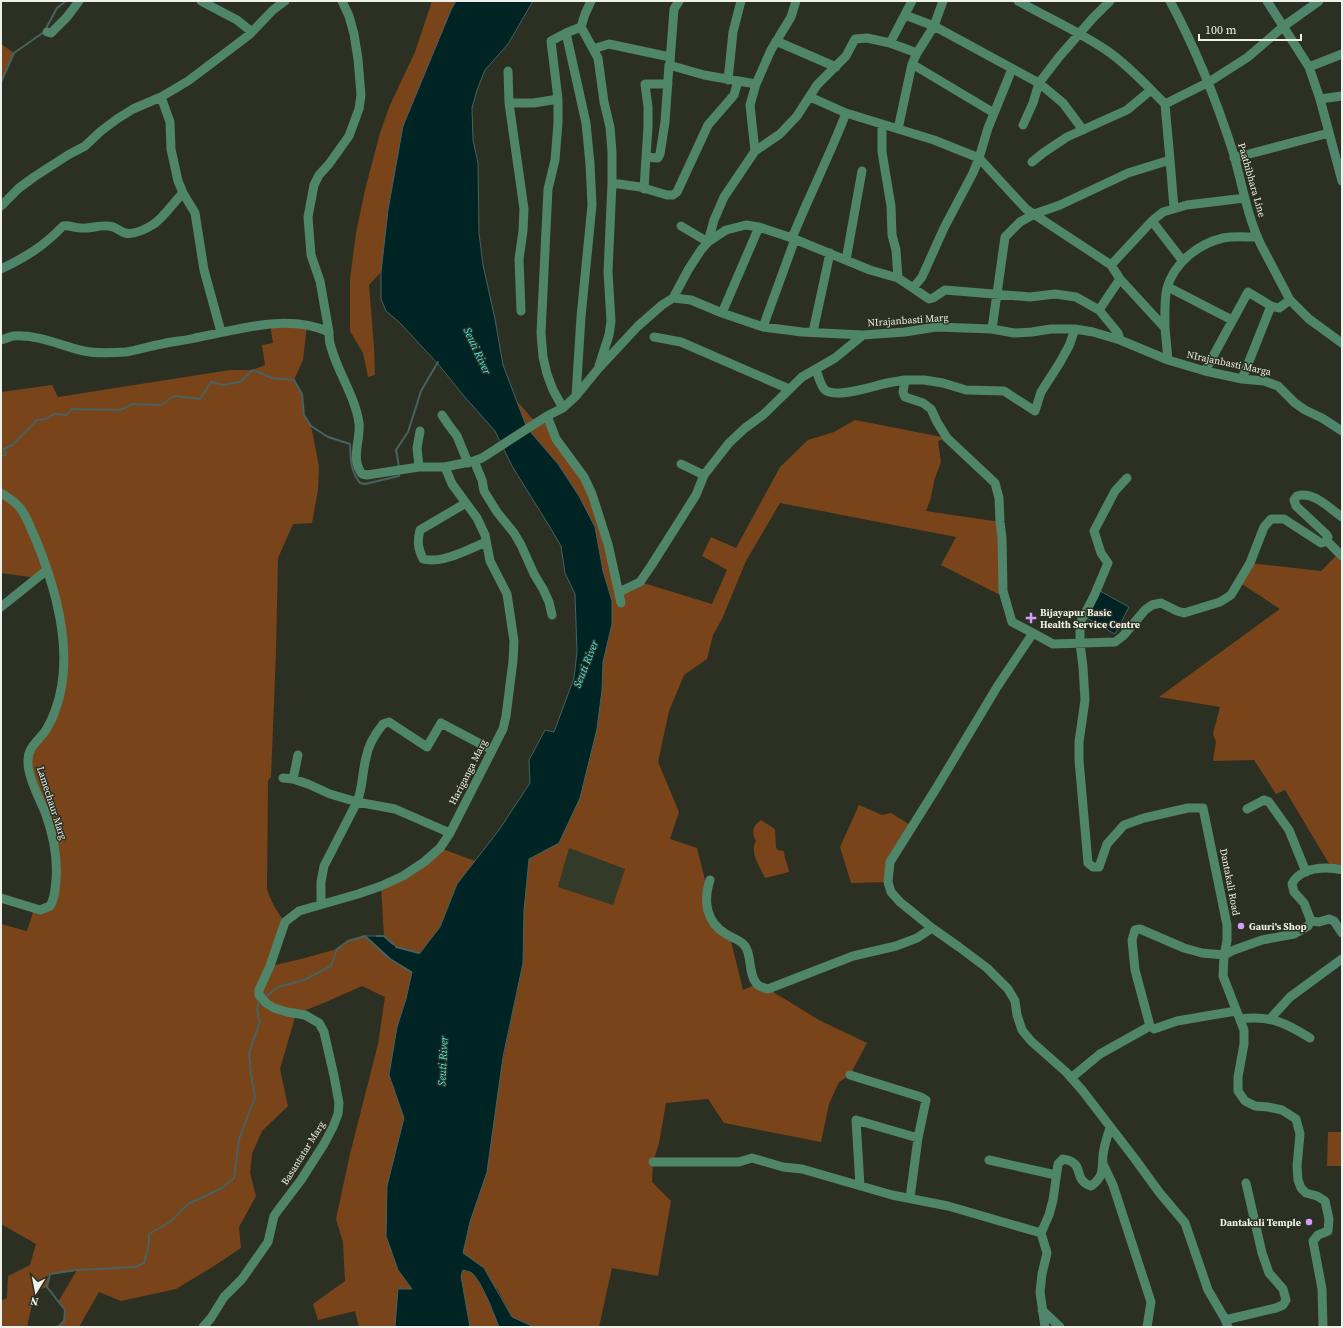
<svg xmlns="http://www.w3.org/2000/svg" width="1343" height="1328" viewBox="0 0 1343 1328" font-family="'Source Serif 4',serif">
  <style>
    .built { fill: #333a27 }
    .green { fill: #7a441a; fill-rule: evenodd }
    .water { fill: #002424; stroke: #47625f }
    .lines { fill: none; stroke-linecap: round; stroke-linejoin: round }
    .stream { stroke: #47625f; stroke-width: 2 }
    .minor { stroke: #4f8568; stroke-width: 9 }
    .poi-dot { fill: #d49cfc; stroke: #2b3023; stroke-width: 1.5 }
    .labels { text-anchor: middle; dominant-baseline: central; stroke-width: 3; stroke-linejoin: round; paint-order: stroke }
    .street-label { font-size: 10px; fill: #eef1e9; stroke: #2b3023 }
    .poi-label { font-size: 10px; font-weight: bold; fill: #eef1e9; stroke: #2b3023; text-anchor: start }
    .water-label { font-size: 11px; font-style: italic; fill: #41edec; stroke: #2b3023 }
  </style>
  <rect width="100%" height="100%" fill="#2b3023"/>
  <path class="built" d="M569,848L625,869L613,905L558,887Z"/>
  <path class="green" d="M432,1H456L451,10L403,126L388,210L381,272L369,285L374,347L375,375L368,377L363,353L350,331V279L356,233L365,190L380,133L390,105L415,52Z
    M1,44L14,53L1,82Z
    M270,324L307,325L303,360L294,380L302,394L304,415L311,426L319,466L318,490L312,523L293,524L278,558L276,651L271,777L268,780L267,889C271,902 277,912 285,922L271,966L301,959L337,949L348,941L365,936L390,959L412,972L389,1075L404,1118L387,1186L412,1290L398,1289L395,1327H359L355,1311L318,1320L313,1304L345,1281L343,1242L336,1219L350,1154L378,1044L385,997L362,986L326,1002L296,1014L280,1069L288,1106L262,1131L252,1154L250,1173L256,1196L239,1227L241,1248L214,1266L176,1289L121,1301L99,1292L79,1327H58L64,1321L65,1310L58,1302L77,1270L50,1274L47,1287L35,1291L27,1327H1V1301L7,1298L8,1276L30,1265L36,1244L1,1224V924L27,931L34,909L50,906L56,851L28,761L55,712L64,653L47,571L37,578L1,573V392L52,385L58,397L230,370H253L265,365L262,345L273,343Z
    M517,401L536,423L547,416L584,477L619,591L640,582L712,604L727,570L702,556L711,537L736,548L780,467L808,440L834,432L855,420L947,438L938,441L941,462L935,478L930,501L926,511L1000,522L1003,591L998,594L941,565L956,537L780,503L746,561L722,619L713,635L707,659L684,675L669,711L658,762L679,812L670,839L697,848L705,880L707,911L730,937L743,990L757,984L770,990L819,1020L867,1043L850,1075L839,1082L829,1104L821,1142L724,1123L708,1099L666,1103L659,1143L653,1162L652,1182L671,1201L658,1276L612,1268L599,1327H534L512,1317L498,1290L463,1254L523,963L524,910L529,859L559,843L612,624V601L603,571L595,527L579,496L558,464L527,428ZM569,848L625,869L613,905L558,887Z
    M1339,553L1342,556V870L1331,867L1285,790L1276,794L1254,760L1213,761L1216,742L1213,734L1220,707L1159,697L1280,609L1239,582L1250,563L1321,571Z
    M859,805L882,815L891,813L912,826L890,862L888,882L851,883L840,847Z
    M761,820L775,829L776,848L778,850L784,851C784,858 788,864 789,872L765,878C760,867 749,852 756,841C751,832 753,826 761,820Z
    M440,848L475,861L457,884L440,927L420,953L396,947L384,936L381,886Z
    M1328,1132H1342V1166H1327Z
    M463,1270C466,1271 469,1271 472,1273C482,1282 494,1314 499,1327H470L461,1276Z"/>
  <path class="water" d="M456,1H533L508,44L485,70L477,90L472,108L473,140L478,163L479,233L483,265L495,319L503,365L527,428L558,464L579,496L595,527L603,571L612,601V624L603,662L602,690L597,729L580,798L559,843L529,859L524,910L523,963L503,1057L487,1172L470,1222L463,1253L484,1268L512,1317L534,1327H499C494,1314 482,1282 472,1273C469,1271 466,1271 463,1270L461,1276L470,1327H395L398,1289H412L398,1270L386,1236L387,1186L404,1118L389,1075L397,1027L406,999L412,972L390,959L365,936H384L396,947L420,953L440,927L457,884L499,830L530,783L529,760L545,730L554,732L574,678L577,652L575,594L565,573L561,546L548,524L512,466L495,431L463,395L438,364L400,323L386,311L381,299V272L388,210L403,126L451,10Z
    M1100,591L1129,607L1115,634L1085,617Z"/>
  <g class="lines">
    <path class="stream" d="M1,82L14,53L44,32L57,8L66,1
      M1,456L6,455L4,449L12,445L37,420L46,419L54,414L66,415L72,409L120,410L133,404L161,405L174,396L200,399L211,382L223,385L240,382L253,370L272,378L294,380L302,394L304,415L311,426L328,437L350,444C351,460 350,470 360,483L365,484L399,476V474
      M399,467L396,450L408,432L421,391L438,362
      M377,936H384L393,944
      M396,947L419,953
      M264,998L278,987L304,980L331,966L337,949L348,941L365,936L390,959L411,972
      M58,1327L64,1321L65,1310L47,1287L50,1274L77,1270L135,1267L144,1263L149,1244V1234L170,1222L188,1204L222,1188L234,1178L239,1139L255,1097L251,1075L249,1053L260,1021C257,1014 255,1006 261,1000"/>
    <path class="minor" d="M201,1L237,20L252,32
      M591,1L585,14L581,27L598,58L604,102L610,127L612,152V183L608,272L611,321L609,335L599,366
      M1018,1C1048,18 1080,32 1109,52C1130,67 1147,86 1165,104
      M1170,1C1197,51 1216,99 1233,152C1242,183 1247,216 1261,245L1290,300L1309,319L1342,343
      M1267,1L1309,67L1320,99L1342,181
      M905,15L934,26L1039,83L1063,103L1083,130
      M47,32L51,33L67,17L79,1
      M776,41L836,67
      M890,43L912,1
      M593,49L609,44L670,57
      M917,53L934,26L943,1
      M670,62L674,9L679,1
      M1309,67L1342,54
      M508,71L509,103L524,209L523,231L519,259L521,311
      M728,80L733,32L741,1
      M161,97L170,122L171,149L178,181L183,193L195,213L204,270L221,332
      M810,97L846,113L934,140L979,158L1026,209L1111,265L1120,279L1165,328L1168,360
      M1320,99L1342,96
      M509,103H534L558,99
      M882,124V152L891,206L892,235L896,250L898,278
      M1023,125L1033,103L1039,83L1059,57L1092,19L1110,1
      M898,129L912,64L994,113
      M755,151L750,105L756,84L771,50L791,17L796,1
      M646,157L648,127V107L645,84H668
      M1234,158L1329,133
      M1170,160L1165,104L1209,82L1248,57L1284,26L1319,1
      M1032,162L1043,153L1067,137L1127,110L1151,90
      M612,183L640,187L667,195H673L677,192L708,125L734,95L738,81
      M644,189L646,157L658,158L660,154L665,122L669,65L704,75L756,84
      M1,206L19,188L34,177L68,155L85,146L101,131L117,119L133,109L161,97L188,81L249,35L273,10L285,1
      M1152,221L1182,260
      M681,226L708,242L714,220L724,197L755,151L780,134L797,116L817,85L846,56L855,39L867,38L890,43L917,53L912,64
      M792,238C809,196 830,155 846,113
      M846,260L862,171
      M1111,265L1152,221L1163,212L1187,205L1245,198
      M1,269C26,257 44,246 63,226C70,225 74,228 81,228C90,229 99,225 108,226C115,226 119,231 125,233C134,235 146,229 154,224C165,216 173,203 183,193
      M1168,287L1232,320
      M913,288L929,299L933,298L945,290L1030,297L1055,294L1076,297L1099,310
      M673,298L691,300L722,313L763,327L802,332L863,335L905,332L936,327L992,329L1014,333L1032,332L1051,329H1075L1093,332L1120,340L1168,360L1205,371L1242,379L1264,381L1278,386L1295,403L1305,410L1322,418L1342,431
      M722,313L759,227
      M763,327L795,239
      M1165,328C1165,315 1164,301 1167,288C1174,263 1198,244 1223,238C1233,236 1246,237 1257,237
      M992,329L1005,237L1020,222L1034,214L1060,205L1128,173L1170,160L1174,208
      M329,332L320,281L311,255L308,217L314,185L319,175L329,164L349,136L359,109L361,95L358,59L354,34L349,16L342,1
      M813,332L830,253
      M654,337L681,342L789,389
      M1,340C5,339 9,337 13,336C37,334 61,346 84,351C97,354 112,353 126,352C138,350 150,346 162,344C173,341 184,341 195,338C238,330 286,313 329,332C329,337 329,342 331,347C338,373 355,396 359,423C361,440 350,458 362,474L367,475L419,467H445L474,461L482,458L547,416L563,408L576,396L598,369L638,326L662,305L673,298L688,270L701,250L708,242L726,230L746,225L759,227L792,238L870,270L898,278L913,288L922,277L944,228L973,173L979,158L988,128L1012,69
      M1120,340L1118,333L1099,310L1120,279
      M816,370C819,377 820,385 825,390C836,399 873,386 887,383C893,382 899,381 905,380L903,392L905,397L923,403L931,409L937,422L947,438L995,483L999,498L1000,522L1002,537L1003,591L1012,622L1033,633
      M1205,371L1248,292L1271,306
      M1242,379L1271,306L1279,308L1290,300
      M905,380H924L943,383L966,390L1004,391L1035,411L1041,392L1059,364L1069,346L1075,329
      M576,396L581,317L592,205L590,164L586,123L566,33L581,27
      M563,408L553,390L547,374L543,357L541,333L548,189L555,160L558,123V99L551,41L566,33
      M442,415L448,424L457,436L468,463
      M547,416L556,439L584,477L592,494L608,544L621,603
      M474,461L482,480L484,491L497,512L514,533L521,545L534,574L543,589L549,602L552,615
      M681,464L704,475
      M419,467L417,448L420,431
      M1127,478L1115,491L1094,531L1101,553L1108,563L1094,596L1080,623V643L1083,667L1085,700L1079,742V760L1088,863L1093,867H1099L1107,844L1124,825L1144,818L1188,808H1203L1227,925V941L1224,955L1223,976L1244,1030V1044L1238,1077V1091L1245,1101L1255,1106L1268,1107L1282,1110L1296,1119L1300,1134L1297,1166L1298,1180L1301,1188L1306,1193L1317,1196L1325,1201L1329,1219L1328,1231L1318,1235L1313,1241L1322,1289L1323,1327
      M1,493C7,497 15,501 20,508C27,516 31,530 36,540C57,591 75,658 55,711C53,717 49,725 46,730C39,740 28,747 28,760C27,775 39,798 45,812C53,834 58,856 56,880C55,890 55,898 50,906L40,910L1,898
      M466,503L420,530C417,542 418,548 423,559C442,564 469,549 486,542
      M1327,541L1342,556
      M619,592L640,582L651,566L696,495L704,475L729,443L745,428L763,415L802,377L835,358L863,335
      M1,607L47,570
      M283,778L293,779L308,784L330,794L357,802L395,809L450,833
      M293,779L298,755
      M1247,809L1264,800L1269,802L1289,830L1306,872
      M710,880C703,901 706,922 726,934C732,938 741,940 745,946C752,955 748,975 757,984C759,987 765,988 768,989L853,956L896,946L917,938L932,928
      M321,904V882L324,866L357,802C363,787 362,773 366,758C368,745 375,734 383,724L389,722L427,747L441,723L492,750
      M1311,921L1319,922L1329,919L1334,921L1342,933
      M1236,1011L1177,1021L1154,1029L1150,1026L1135,970L1132,940L1135,930L1140,929L1184,948L1202,953L1224,955L1234,950L1262,940L1294,934L1308,926L1311,921L1304,903L1294,892L1292,884C1300,867 1326,866 1342,870
      M1240,1019C1270,1015 1286,1023 1310,1038
      M1270,1019L1290,997L1342,959
      M850,1075L921,1097L926,1100L918,1138L910,1198
      M1071,1078L1100,1054L1150,1026
      M989,1160L1056,1175
      M653,1162H739L752,1158L783,1167L802,1169L892,1195L948,1206L1041,1233
      M1103,1164L1113,1185L1151,1302L1147,1327
      M860,1186L856,1120L918,1138
      M1042,1310L1060,1327
      M1225,1320L1276,1308L1283,1305L1286,1300L1283,1289L1269,1273L1262,1253L1246,1183
      M203,1327L211,1318L224,1297L242,1279L261,1252L268,1242L274,1216L279,1209L301,1180L324,1144L333,1127L338,1114L339,1103L334,1076L324,1032L319,1023L305,1015L287,1012L274,1008L266,1003L259,995V990L270,966L285,922L299,911L358,894L381,886L403,876L424,862L440,848L450,833L503,729L506,716L513,661L514,641L507,594L490,561L485,535L477,518L452,484L445,467
      M1045,1327L1040,1292L1042,1274L1047,1253L1041,1233L1049,1215L1053,1200L1058,1164L1063,1159C1066,1160 1070,1160 1072,1162C1083,1168 1074,1180 1091,1186C1104,1177 1102,1169 1103,1155C1104,1146 1107,1137 1110,1128
      M1228,1327L1225,1319L1208,1290L1185,1223L1159,1192L1135,1159L1082,1090L1066,1072L1031,1041L1022,1030L1017,1015L1015,1001L1008,989L987,968L959,947L932,928L900,902L891,892L888,882L890,862L937,787L997,687L1033,633L1053,644L1115,642L1123,636L1145,610L1152,605L1161,603L1177,611L1184,613L1220,602L1231,595L1250,563L1264,527L1271,519H1284L1321,543L1327,541L1328,537L1326,534L1296,506L1294,500L1297,496C1314,491 1329,508 1342,517"/>
  </g>
  <g class="poi-dot">
    <path d="M1029 612h4v4h4v4h-4v4h-4v-4h-4v-4h4z"/>
    <circle cx="1241" cy="926" r="4"/>
    <circle cx="1309" cy="1222" r="4"/>
  </g>
  <g class="labels">
    <g class="street-label">
      <text transform="translate(1252 180) rotate(74)">Paathibhara Line</text>
      <text transform="translate(908 320) rotate(-4)">NIrajanbasti Marg</text>
      <text transform="translate(1229 363) rotate(12)">NIrajanbasti Marga</text>
      <text transform="translate(468 772) rotate(-63)">Hariganga Marg</text>
      <text transform="translate(52 803) rotate(72)">Lamechaur Marg</text>
      <text transform="translate(1230 882) rotate(79)">Dantakali Road</text>
      <text transform="translate(303 1153) rotate(-58)">Basantatar Marg</text>
    </g>
    <g class="poi-label">
      <text x="1040" y="612">Bijayapur Basic<tspan x="1040" dy="12">Health Service Centre</tspan></text>
      <text x="1249" y="926">Gauri's Shop</text>
      <text x="1301" y="1222" text-anchor="end">Dantakali Temple</text>
    </g>
    <g class="water-label">
      <text transform="translate(477 351) rotate(65)">Seuti River</text>
      <text transform="translate(586 664) rotate(-68)">Seuti River</text>
      <text transform="translate(443 1061) rotate(-87)">Seuti River</text>
    </g>
  </g>
  <rect width="1343" height="1328" fill="none" stroke="#eef1e9" stroke-width="4"/>
  <g transform="translate(36 1292) rotate(190)" stroke="#2b3023" stroke-width="3" paint-order="stroke">
  <path d="M0-3L7 15L0 10L-7 15Z" fill="#eef1e9"/>
  <text y="-6" font-size="11" font-weight="bold" text-anchor="middle" fill="#eef1e9">N</text>
  </g>
  <path d="M1199 34v6h102v-6" fill="none" stroke="#eef1e9" stroke-width="2"/>
  <text x="1205" y="34" font-size="12" fill="#eef1e9" stroke="#2b3023" stroke-width="3" paint-order="stroke">100 m</text>
</svg>
